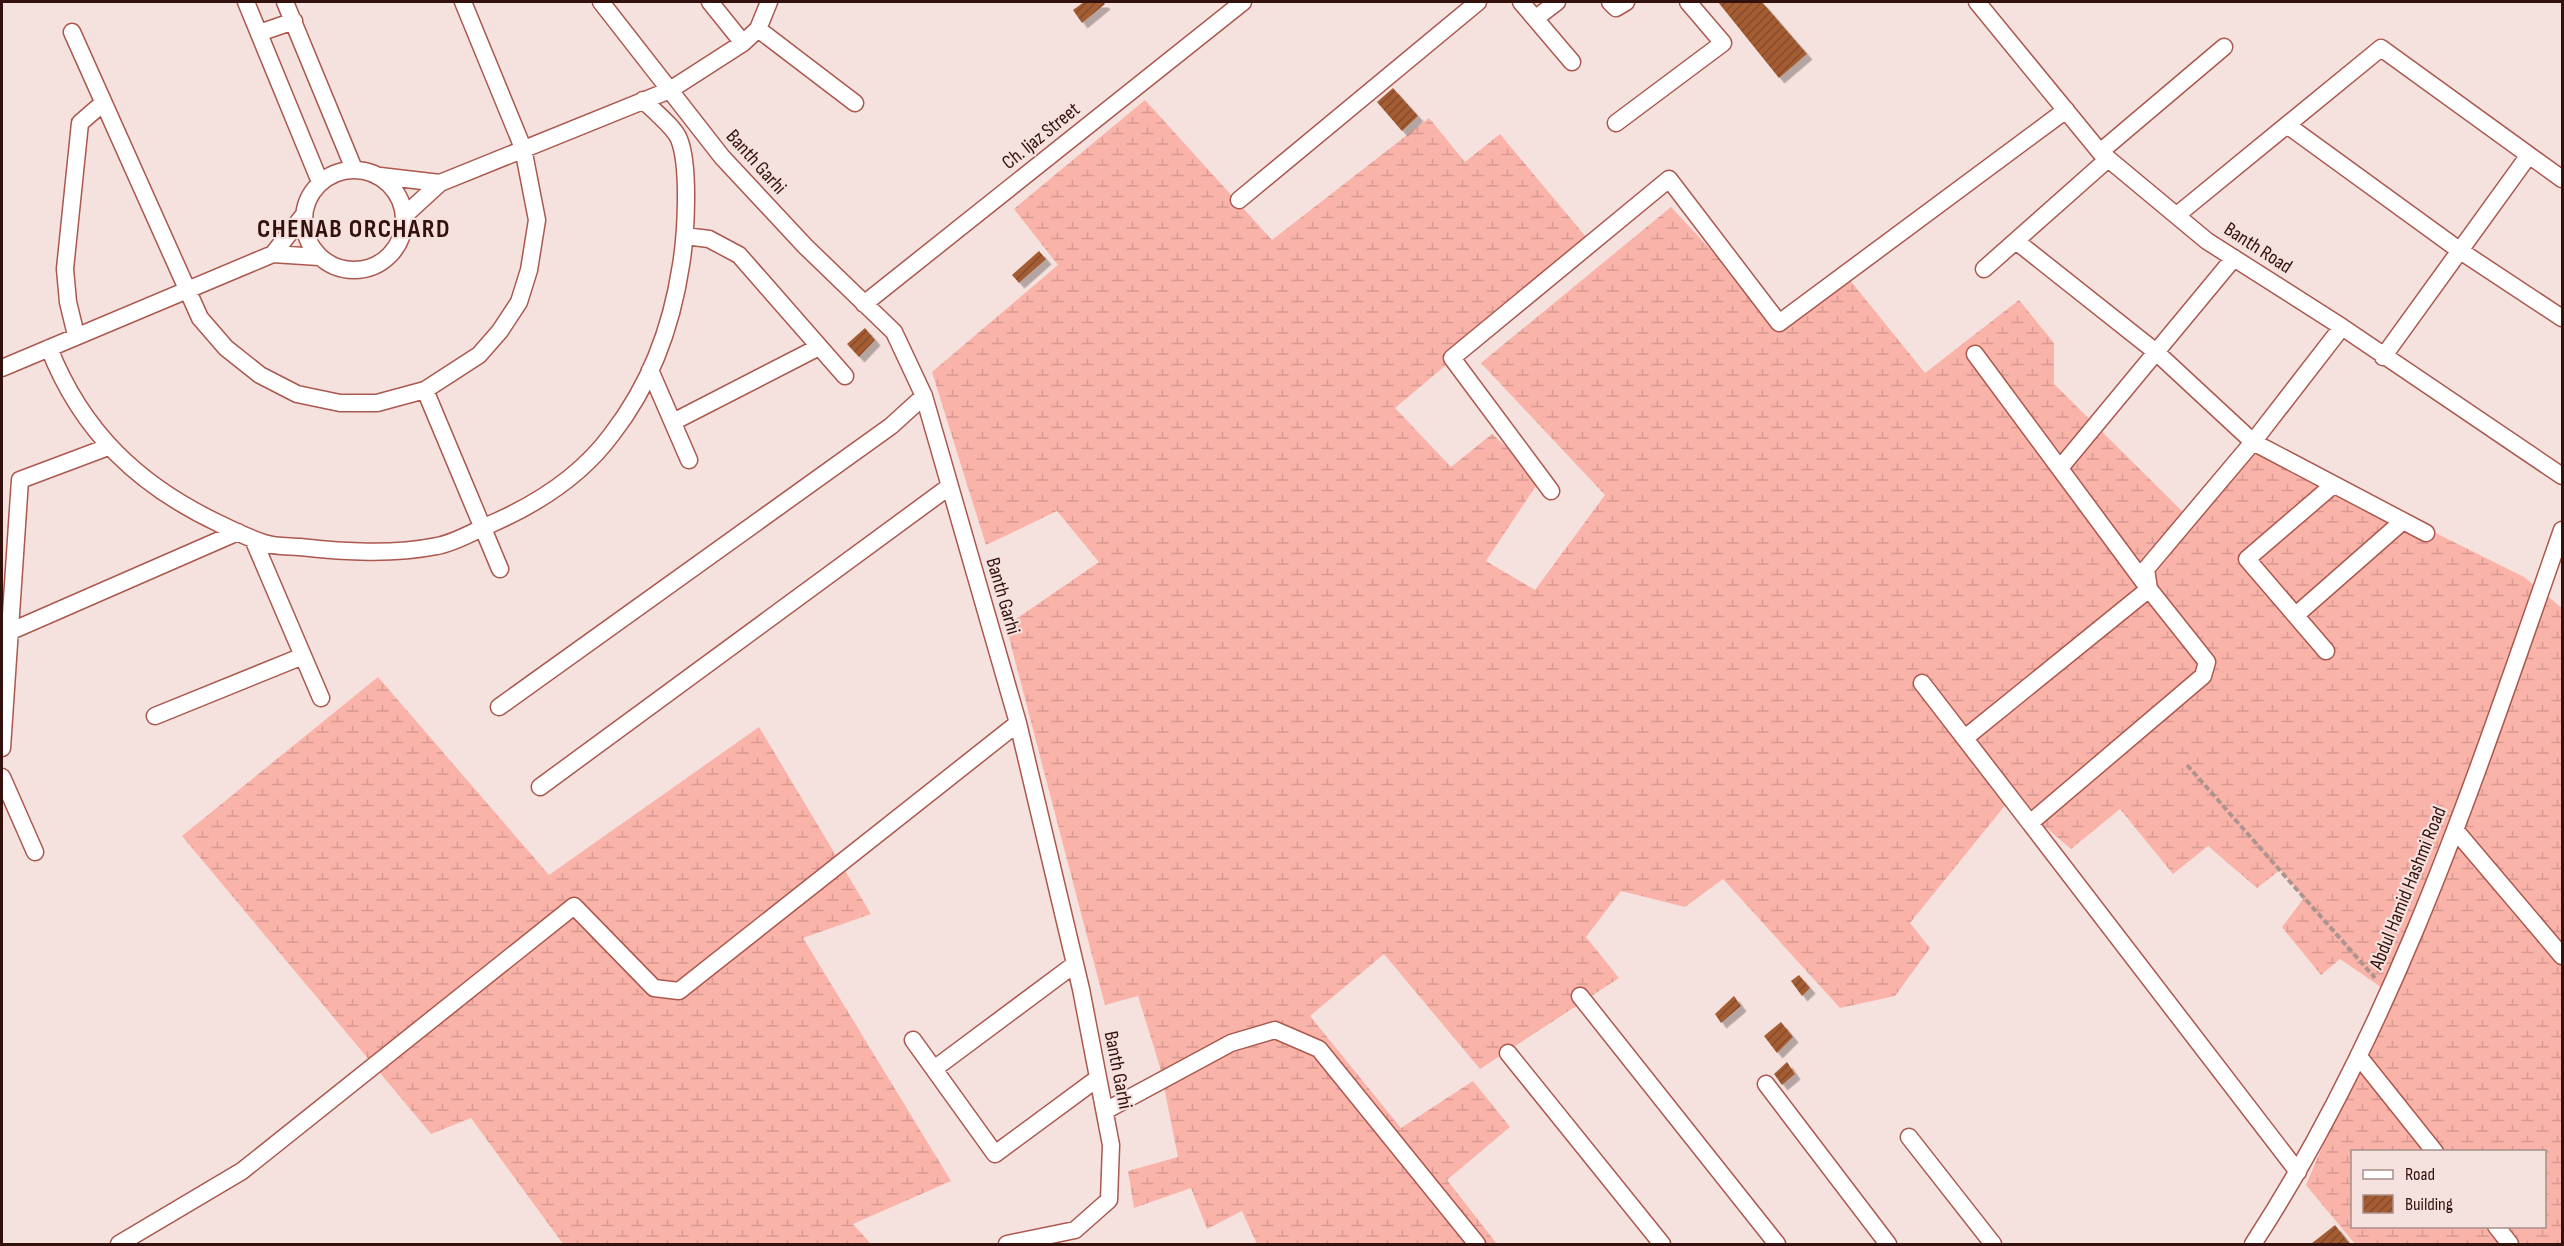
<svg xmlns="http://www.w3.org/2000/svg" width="2564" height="1246" viewBox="0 0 2564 1246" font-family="'Sofia Sans Condensed',sans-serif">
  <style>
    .wetland { fill: url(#wetland-marsh); fill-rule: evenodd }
    .building { fill: url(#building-hatch); filter: url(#shadow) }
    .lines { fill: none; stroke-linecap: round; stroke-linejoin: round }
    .minor-casing { stroke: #ab584e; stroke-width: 19 }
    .path { stroke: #ad9491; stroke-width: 4; stroke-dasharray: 6 3; stroke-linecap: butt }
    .minor { stroke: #fff; stroke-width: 16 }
    .labels { text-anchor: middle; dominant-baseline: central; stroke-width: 4.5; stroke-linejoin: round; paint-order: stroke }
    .street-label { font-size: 20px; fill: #33120e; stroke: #f5e1de }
    .district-label { font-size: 26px; font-weight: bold; letter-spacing: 1.5px; fill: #33120e; stroke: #f5e1de }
  </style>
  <defs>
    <pattern id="wetland-marsh" width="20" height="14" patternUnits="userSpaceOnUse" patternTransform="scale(1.5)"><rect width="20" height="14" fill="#fab3a9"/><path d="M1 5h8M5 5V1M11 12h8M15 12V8" fill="none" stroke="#d79990"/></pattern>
    <pattern id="building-hatch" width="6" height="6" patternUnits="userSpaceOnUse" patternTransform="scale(1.5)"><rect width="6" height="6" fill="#a45c33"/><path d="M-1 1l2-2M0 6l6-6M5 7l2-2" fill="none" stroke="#864b2a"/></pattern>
    <filter id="shadow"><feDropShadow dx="5.5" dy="5.5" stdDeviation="0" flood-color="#0004"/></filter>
  </defs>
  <rect width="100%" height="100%" fill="#f5e1de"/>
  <path class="wetland" d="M1145,100L1272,240L1429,118L1465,162L1500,134L1591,243L1395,408L1451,467L1492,434L1541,478L1486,561L1535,590L1605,495L1481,363L1671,207L1779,323L1845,274L1925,373L2019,300L2054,343V384L2189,518L2253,442L2524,577L2562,608V1244H2355L2306,1185L2388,992L2340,959L2321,975L2282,927L2304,898L2280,870L2257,888L2208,846L2173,874L2120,809L2071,849L2011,798L1910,923L1930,948L1895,996L1840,1008L1723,879L1685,907L1621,891L1586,937L1619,978L1480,1069L1384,954L1310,1016L1401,1128L1473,1081L1510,1127L1447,1180L1497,1244H1257L1242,1211L1207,1229L1191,1188L1134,1208L1128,1171L1178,1157L1160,1067L1138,996L1105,1005L1006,626L1099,562L1057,511L986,545L932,372L1058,265L1014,209ZM2352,1152H2544V1226H2352Z
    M378,677L549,875L759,727L871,914L803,938L951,1181L853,1224L871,1244H563L471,1118L431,1134L182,836Z"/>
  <path class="building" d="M1084,2H1103L1105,4L1082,23L1073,10Z
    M1718,2H1762L1807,54L1779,78Z
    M1393,88L1418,116L1402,131L1377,102Z
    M1039,251L1046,259L1019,283L1012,275Z
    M865,328L875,340L859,357L847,344Z
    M1799,975L1810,988L1802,996L1791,981Z
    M1734,996L1741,1006L1721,1023L1715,1014Z
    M1781,1022L1793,1037L1777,1053L1764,1036Z
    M1787,1062L1795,1074L1782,1085L1774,1074Z
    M2335,1225L2350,1244H2311Z"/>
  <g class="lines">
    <g class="minor-casing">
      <path id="minor" d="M246,2L320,182
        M285,2L354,169
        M601,2L722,157L805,246L894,332L924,396L1018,723L1081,989L1111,1145L1109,1200L1075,1230L1007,1244
        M710,2L743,43
        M1521,2L1572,62
        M1610,2L1616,8L1626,2
        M1977,2L2100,152L2207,241L2342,327L2562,476
        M1536,18L1557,2
        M758,29L855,103
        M72,32L200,318L226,348L260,375L297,394L340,403H377L425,390L479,355L500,331L519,302L529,270L537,220L523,148L463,2
        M259,33L294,21
        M1616,123L1723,43L1688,2
        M2287,125L2459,250L2562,318
        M2100,152L2224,47
        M304 220a50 50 0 1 1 100 0a50 50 0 1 1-100 0Z
        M380,176L440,183
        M1239,200L1478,2
        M2177,215L2381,48L2562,179
        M404,216L440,183L670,90L743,43L758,29L769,2
        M685,236L709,239L739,255L845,376
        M2016,241L2156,352L2253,442L2426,533
        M273,254L303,216
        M1984,269L2108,159
        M864,304L1243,2
        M76,335L68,302L65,269L80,123L103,103
        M49,348C82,432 139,486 220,524C234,531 249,538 264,543C275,547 289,546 300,547C345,552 392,555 437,546C455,543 474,531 491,524C537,504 582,475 612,434C650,385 672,325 681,265C686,235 690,166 679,139C675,128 652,109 643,100
        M2383,357L2529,155
        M2,368L273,254L319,257
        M650,370L689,460
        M425,390L500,569
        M673,422L819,347
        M2060,468L2234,258
        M1551,491L1452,358L1669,179L1779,323L2066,110
        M253,539L321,698
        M2296,615L2403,521
        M9,632L238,532
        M2326,651L2247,559L2332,486
        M1922,683L2030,823
        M499,707L891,426L924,396
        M155,716L303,656
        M1965,738L2149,589L1975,354
        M2,748L20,480L108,447
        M2,777L35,852
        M540,787L950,486
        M2456,831L2562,956
        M1580,996L1777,1244
        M913,1040L995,1154L1098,1078
        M1508,1053L1662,1244
        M2360,1058L2435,1152
        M934,1069L1075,964
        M1766,1084L1888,1244
        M1105,1111L1231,1043L1275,1030L1319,1049L1477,1244
        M1909,1137L1993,1244
        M2298,1172L2030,823L2203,676L2207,662L2149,589L2146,569L2253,442L2342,327
        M2496,1226L2510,1244
        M119,1244L242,1171L574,906L654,988L679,991L1018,723
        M2253,1244C2396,1025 2476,775 2562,530"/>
    </g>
    <path class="path" d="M2187,765L2375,978"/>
    <use href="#minor" class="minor"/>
  </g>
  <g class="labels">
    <g class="street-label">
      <text transform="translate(1041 136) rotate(-39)">Ch. Ijaz Street</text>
      <text transform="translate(756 162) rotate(48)">Banth Garhi</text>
      <text transform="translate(2258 248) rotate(33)">Banth Road</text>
      <text transform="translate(1003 596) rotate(74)">Banth Garhi</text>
      <text transform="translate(2408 888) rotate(-68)">Abdul Hamid Hashmi Road</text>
      <text transform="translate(1118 1070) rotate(79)">Banth Garhi</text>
    </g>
    <g class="district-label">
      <text x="354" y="229">CHENAB ORCHARD</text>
    </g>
  </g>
  <rect width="2564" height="1246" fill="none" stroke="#33120e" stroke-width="6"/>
  <rect x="2351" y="1150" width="195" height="78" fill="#f5e1de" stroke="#a78e8b" stroke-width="1.5"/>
  <rect x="2363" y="1170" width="30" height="9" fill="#ffffff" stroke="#a78e8b" stroke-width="1.5"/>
  <text x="2405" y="1180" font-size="18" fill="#33120e">Road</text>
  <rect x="2363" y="1195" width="30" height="18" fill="url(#building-hatch)" stroke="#a78e8b" stroke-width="1.5"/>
  <text x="2405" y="1210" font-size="18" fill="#33120e">Building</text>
</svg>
